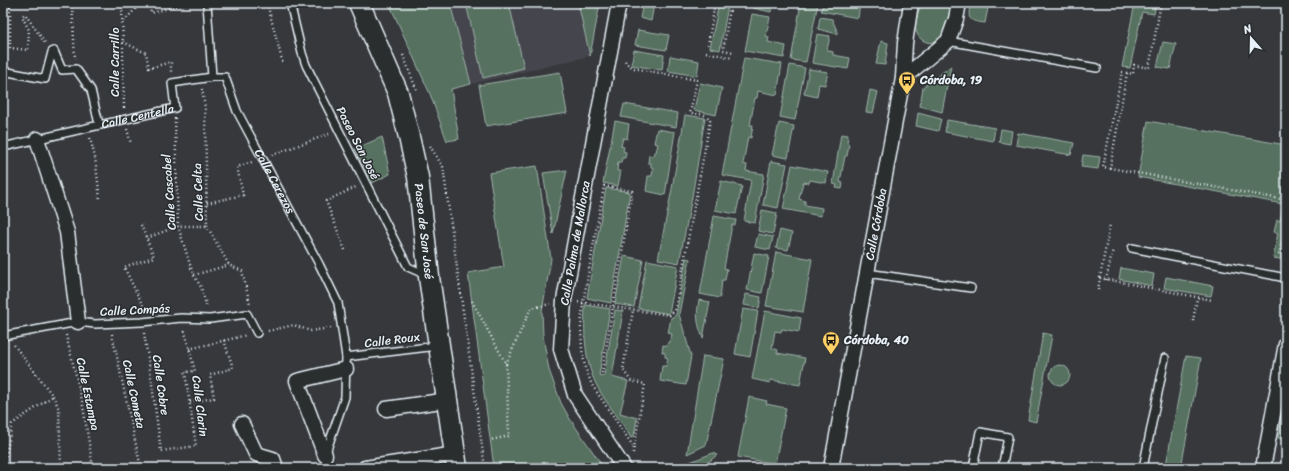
<svg xmlns="http://www.w3.org/2000/svg" width="1289" height="471" viewBox="0 0 1289 471" font-family="Sriracha,sans-serif">
  <style>
    .built { fill: #45454d }
    .green { fill: #56715e; stroke: #9fb1ab }
    .lines { fill: none; stroke-linecap: round; stroke-linejoin: round }
    .lane-casing { stroke: #e8f1f8; stroke-width: 10 }
    .street-casing { stroke: #e8f1f8; stroke-width: 17 }
    .secondary-casing { stroke: #e8f1f8; stroke-width: 23 }
    .path { stroke: #e8f1f8; stroke-width: 2.5; stroke-dasharray: 1 3; stroke-linecap: butt }
    .lane { stroke: #2a2d2e; stroke-width: 7 }
    .street { stroke: #2a2d2e; stroke-width: 14 }
    .secondary { stroke: #2a2d2e; stroke-width: 20 }
    .labels { text-anchor: middle; dominant-baseline: central; stroke-width: 3; stroke-linejoin: round; paint-order: stroke }
    .street-label { font-size: 12px; fill: #e8f1f8; stroke: #2a2d2e }
    .poi-label { font-size: 12px; font-weight: bold; fill: #e8f1f8; stroke: #2a2d2e; text-anchor: start }
  </style>
  <rect width="100%" height="100%" fill="#36383c"/>
  <filter id="ink" filterUnits="userSpaceOnUse"><feTurbulence type="fractalNoise" baseFrequency=".025" numOctaves="2"/><feDisplacementMap in="SourceGraphic" scale="8" xChannelSelector="R" yChannelSelector="G"/><feConvolveMatrix kernelMatrix="1 2 1 2 8 2 1 2 1" color-interpolation-filters="sRGB"/></filter>
  <g filter="url(#ink)">
    <path class="built" d="M450,3H600L590,56L471,84Z"/>
    <path class="green" d="M389,3H450L471,84L451,89L459,139L447,141L430,94Z
      M466,3H509L524,68L483,78Z
      M578,3H600L590,56Z
      M643,3H671L670,7L654,4L651,21L640,18Z
      M719,3L728,5L720,50L710,48Z
      M754,3H772L771,12L753,8Z
      M801,3H818L806,62L791,60Z
      M823,3H860L858,18L821,11Z
      M921,3H955C953,12 953,23 949,31C943,45 921,48 916,31C914,23 919,11 921,3Z
      M971,3H989L985,23C968,21 967,19 971,3Z
      M1135,3H1156L1154,14L1142,12L1130,68L1122,67Z
      M752,14L770,17L766,36L769,37L768,42L786,46L784,58L745,51Z
      M820,17L832,19L837,31V34L818,29Z
      M638,30L669,35L666,50L635,45Z
      M817,34L830,36L827,50L833,52V55L850,58L848,69L812,63Z
      M881,41L888,43L885,65L876,64Z
      M1163,42L1176,44L1170,69L1157,67Z
      M634,50L664,55L662,70L631,65Z
      M670,56L699,61L697,76L668,71Z
      M744,58L782,64L777,95L758,91L757,98H755L750,125H753L751,138L748,137L743,164L747,165L746,171L764,174L755,223L744,221L751,180L722,175Z
      M790,65L805,68L795,120L780,117Z
      M951,66L942,112L920,106L923,87Z
      M809,69L828,72L825,85L819,84L817,97L804,94Z
      M560,72L567,113L486,126L479,85Z
      M700,83L722,88L716,115L694,110Z
      M870,90L878,92L873,113L866,112Z
      M624,104L678,113L676,127L621,117Z
      M918,113L941,119L938,131L916,126Z
      M685,115L705,118L692,197L679,263L658,259L671,194Z
      M947,120L995,128L993,141L945,132Z
      M615,121L629,124L627,139L623,138L621,146L624,147L623,151L626,152L625,158H622L621,162H618L617,171H621L618,186L603,183Z
      M1148,121L1286,145V260L1273,258L1278,233L1274,232L1277,220L1280,221L1283,204L1138,177Z
      M779,123L794,126L788,158L772,155Z
      M657,129L675,132L665,195L646,191L648,176H652L653,168L651,167V163H648L649,155L653,156L654,152H656L658,144L654,143Z
      M1001,129L1012,131L1010,144L999,142Z
      M1018,133L1074,143L1071,155L1016,145Z
      M841,134L848,135L847,143L849,144L847,156H845L840,182L843,183L842,189L836,188L837,185L833,184Z
      M382,137L390,174L372,183L355,149Z
      M1083,155L1100,157L1098,169L1081,167Z
      M771,161L787,164L778,208L763,205Z
      M792,165L828,172L826,183L810,180L809,183L803,182L799,199L805,201V205L822,208L821,216L783,209Z
      M537,166L551,259L542,311L543,336L549,370L561,403L570,419L604,468H494L468,273L504,267L489,173Z
      M567,170L553,234L543,173Z
      M721,181L742,186L736,214L715,210Z
      M606,188L630,192L611,303L587,298Z
      M762,210L777,213L773,234L758,231Z
      M714,216L736,220L735,225H732L724,268L727,269L725,280H722L720,298L700,294Z
      M780,230L792,233L788,250L776,248Z
      M758,234L773,237L770,250L755,247Z
      M776,252L812,259L803,312L766,306Z
      M754,253L769,256L762,293L747,290Z
      M624,256L643,260L634,307L615,304Z
      M686,258L690,259L679,314L691,356L686,385L660,381L662,366H666L668,358L665,357V353L662,352L663,345L667,346L668,342H670L672,334L668,333L671,318L676,315Z
      M647,260L678,266L669,314L638,308Z
      M1121,268L1154,274L1152,286L1119,279Z
      M1166,277L1213,286L1211,296L1164,288Z
      M746,294L761,297L759,308L744,305Z
      M699,300L710,302L703,338C697,323 696,316 699,300Z
      M585,305L610,309L599,375L604,376L615,310L623,311L612,377L628,381L620,413L637,418L634,436L631,438C621,419 605,403 596,384C584,360 584,330 585,305Z
      M743,309L758,311L750,357L735,354Z
      M765,311L801,318L799,332L782,329L781,332L775,331L772,348L778,350L777,353L805,358L800,385L771,380L770,383L752,379Z
      M1043,333L1052,335L1036,422L1028,420Z
      M703,356L724,359L706,445L687,454Z
      M1186,356L1201,358L1181,468L1166,465Z
      M1050 375a10 10 0 1 1 20 0a10 10 0 1 1-20 0Z
      M1286,394V433L1285,440L1278,438Z
      M749,397L767,401L766,404L786,408L775,464L738,457Z
      M713,453L717,455L701,468L677,467Z"/>
    <g class="lines">
      <g class="lane-casing">
        <g id="lane">
          <path id="s1" d="M207,3L212,77H225L237,111L319,264L338,303L346,357L345,397L325,455L327,468"/>
          <path d="M290,3L302,53L306,65L408,267L426,275"/>
          <path d="M948,41L1097,68"/>
          <path d="M8,72L45,79L52,52L54,51L62,70L76,69L91,90L99,124"/>
          <path id="s2" d="M3,147L175,108L172,83L212,77"/>
          <path d="M1132,248L1286,278"/>
          <path d="M867,273L971,288"/>
          <path d="M3,336L78,322L95,324L142,322L181,318L210,319L247,314L257,333"/>
          <path d="M346,357L437,346"/>
          <path d="M973,468L980,432L1008,437L1002,468"/>
          <path d="M1143,468L1165,358"/>
        </g>
      </g>
      <g class="street-casing">
        <g id="street">
          <path d="M619,3L564,300L561,349L575,395L624,468"/>
          <path d="M903,78L948,41L956,19L959,3"/>
          <path d="M37,139L67,232L78,322"/>
          <path d="M386,409L448,400"/>
          <path d="M242,424L256,454L273,459L276,468"/>
          <path d="M325,455L297,381L346,369"/>
          <path d="M365,468L456,454"/>
          <path id="s3" d="M831,468L903,78L905,43L911,3"/>
          <path d="M1263,468L1286,344"/>
        </g>
      </g>
      <g class="secondary-casing">
        <g id="secondary">
          <path id="s4" d="M359,3L398,93L409,137L418,177L429,277L457,468"/>
        </g>
      </g>
      <path class="path" d="M10,3V48L28,50L29,30L22,16L25,14L45,43
        M72,3L75,59
        M122,3L124,109
        M149,3L151,13L186,3
        M267,3L283,64
        M731,3L723,50L733,52
        M124,21L141,3
        M123,42L146,53L149,68L171,62V73
        M708,45L715,3
        M706,52L732,58
        M403,55L417,91
        M1127,73L1110,168L1286,200
        M202,89L205,108L207,226L229,265L242,271L250,304
        M175,118L178,226L193,274L201,287L207,308
        M127,129L131,144
        M90,138L95,157L100,199
        M430,146L443,167L485,468
        M272,155L329,134
        M1110,168L1103,167L1122,72L1133,74L1134,65L1149,68L1161,3
        M207,203L243,195L237,167L252,162
        M1286,218L1279,255L1286,256
        M141,225L154,257L124,267L146,312
        M147,238L178,226H207
        M345,250L326,201L356,187
        M194,275L229,265
        M1100,278L1110,224
        M1106,280L1113,249
        M1098,290L1100,278L1212,300
        M472,301L506,364L509,436L491,440
        M578,302L670,315L675,310L710,121C707,113 698,114 690,113L697,80L633,68L626,63L624,58
        M1193,321L1197,298
        M268,331L294,325L310,331L331,328
        M144,333L151,377L161,451L196,446L185,372L195,371L184,328
        M112,334L141,468
        M66,335L82,400L93,468
        M14,345L53,396L59,409L61,468
        M189,349L247,335
        M506,364L530,310L532,308L550,304
        M602,373L632,191L604,186L583,303L581,328L582,350L585,367L592,385L633,446
        M190,402L214,398L210,375L233,368L224,340
        M633,453L645,384L631,381L623,370L633,310
        M4,468L12,424L53,396"/>
      <use href="#lane" class="lane"/>
      <use href="#street" class="street"/>
      <use href="#secondary" class="secondary"/>
    </g>
  </g>
  <defs>
    <g id="bus-pin" transform="scale(0.9)"><path d="M0 17L-7.5 6A9.5 9.5 0 1 1 7.5 6Z" fill="#ffd166" stroke="#2a2d2e"/><path d="M-5-6H5V4H4V6H2V4H-2V6H-4V4H-5ZM-3.5-4V0h7V-4ZM-3.5 1.2v1.5H-2V1.2ZM2 1.2v1.5H3.5V1.2Z" fill="#111"/></g>
  </defs>
  <g fill-rule="evenodd">
    <use href="#bus-pin" x="907" y="80"/>
    <use href="#bus-pin" x="831" y="340"/>
  </g>
  <g class="labels">
    <g class="street-label">
      <text transform="translate(115 62) rotate(-90)">Calle Carrillo</text>
      <text stroke="none"><textPath href="#s2" startOffset="138">Calle Centella</textPath></text>
      <text transform="translate(358 143) rotate(63)">Paseo San José</text>
      <text stroke="none"><textPath href="#s1" startOffset="203">Calle Cerezos</textPath></text>
      <text transform="translate(169 192) rotate(-94)">Calle Cascabel</text>
      <text transform="translate(198 192) rotate(-92)">Calle Celta</text>
      <text stroke="none"><textPath href="#s3" startOffset="248">Calle Córdoba</textPath></text>
      <text stroke="none"><textPath href="#s4" startOffset="239">Paseo de San José</textPath></text>
      <text transform="translate(575 243) rotate(-80)">Calle Palma de Mallorca</text>
      <text transform="translate(135 310) rotate(-3)">Calle Compás</text>
      <text transform="translate(392 340) rotate(-7)">Calle Roux</text>
      <text transform="translate(161 385) rotate(82)">Calle Cobre</text>
      <text transform="translate(88 394) rotate(78)">Calle Estampa</text>
      <text transform="translate(134 394) rotate(78)">Calle Cometa</text>
      <text transform="translate(200 406) rotate(83)">Calle Clarin</text>
    </g>
    <g class="poi-label">
      <text x="920" y="80">Córdoba, 19</text>
      <text x="844" y="340">Córdoba, 40</text>
    </g>
  </g>
  <rect width="1289" height="471" fill="none" stroke="#2a2d2e" stroke-width="16"/>
  <rect x="8" y="8" width="1273" height="455" fill="none" stroke="#e8f1f8" stroke-width="1.5" filter="url(#ink)"/>
  <g transform="translate(1251 38) rotate(340)" stroke="#2a2d2e" stroke-width="3" paint-order="stroke">
  <path d="M0-3L7 15L0 10L-7 15Z" fill="#e8f1f8"/>
  <text y="-6" font-size="11" font-weight="bold" text-anchor="middle" fill="#e8f1f8">N</text>
  </g>
</svg>
